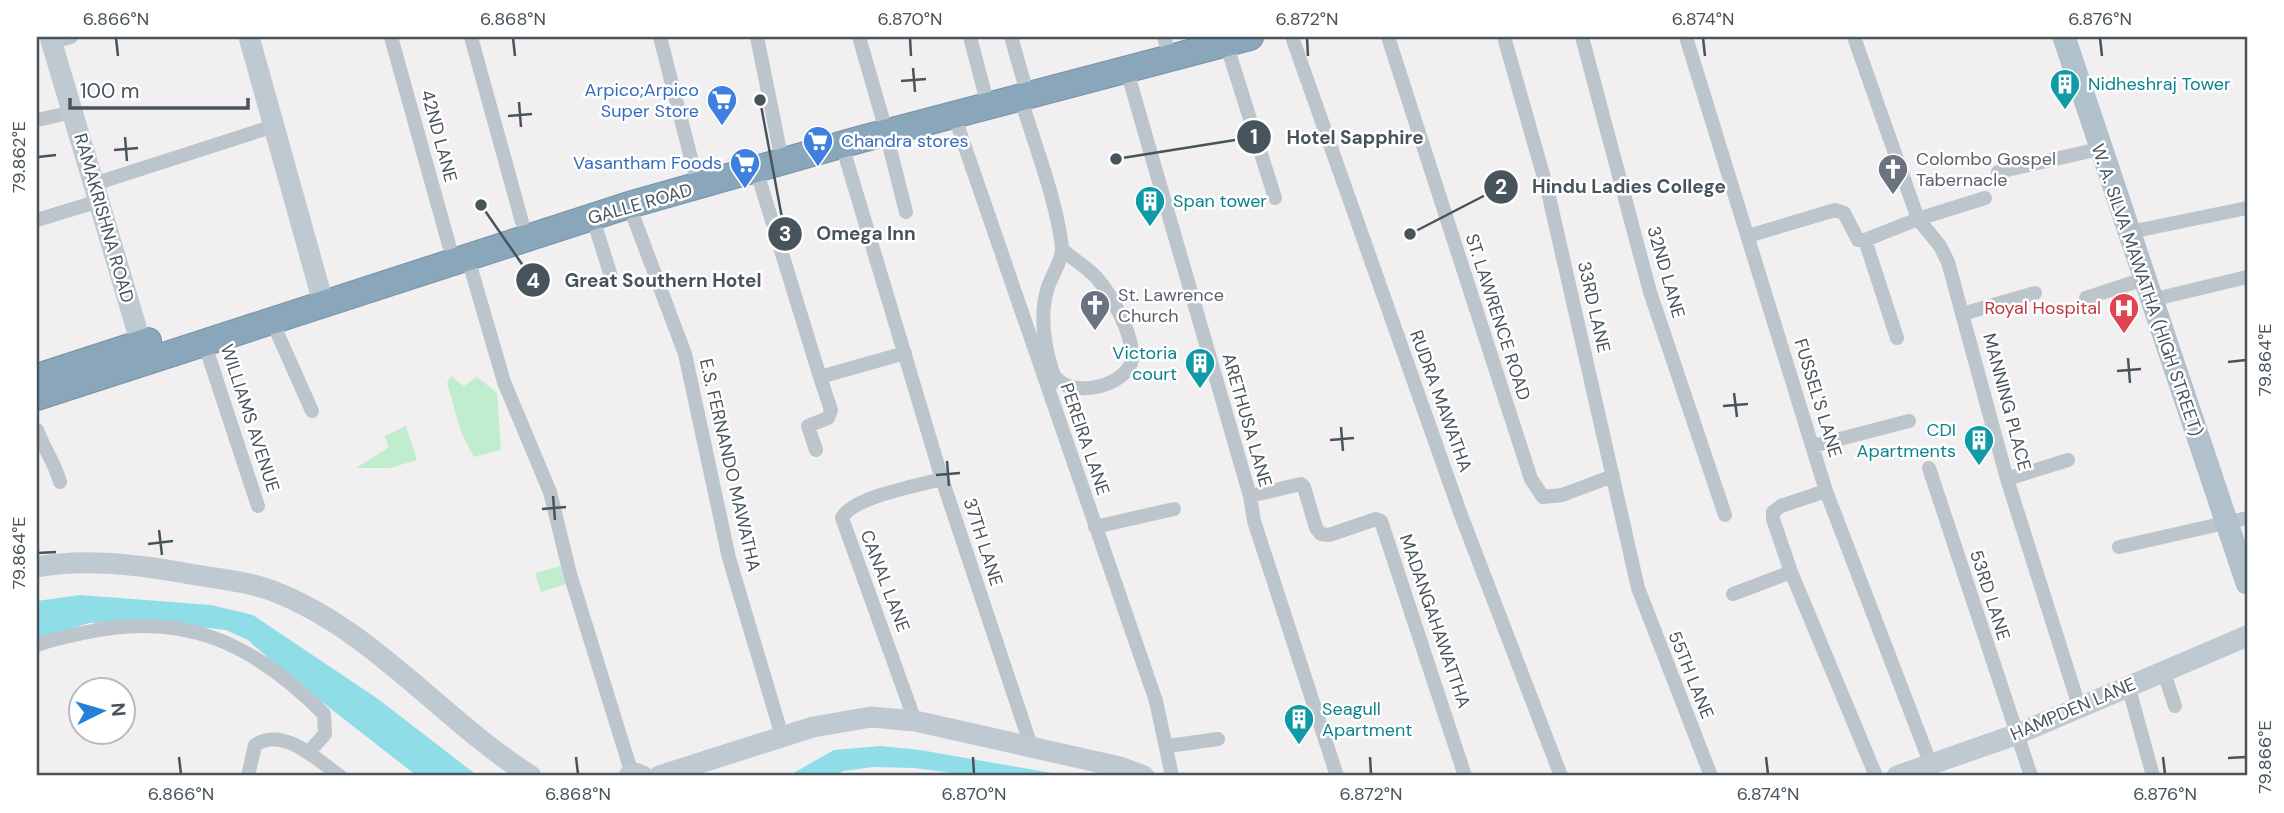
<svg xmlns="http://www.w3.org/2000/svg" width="2284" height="813" viewBox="0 0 2284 813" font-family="'DM Sans',sans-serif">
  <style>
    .green { fill: #c0edcd }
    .water { fill: #8fdde7 }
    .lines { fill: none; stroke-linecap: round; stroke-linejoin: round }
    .highway-casing { stroke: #7591a7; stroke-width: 28 }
    .street { stroke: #bbc5cb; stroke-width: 14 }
    .secondary { stroke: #bec9d2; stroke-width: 21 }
    .primary { stroke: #b0c1cc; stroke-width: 23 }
    .highway { stroke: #89a6bb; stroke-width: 26 }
    .ticks { fill: none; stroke: #48545b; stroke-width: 2.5 }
    .labels { text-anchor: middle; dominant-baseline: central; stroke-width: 5; stroke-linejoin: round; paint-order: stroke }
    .culture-label { font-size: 18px; fill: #0d838f; stroke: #fff; text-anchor: start }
    .shop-label { font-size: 18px; fill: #366cbe; stroke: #fff; text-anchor: end }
    .street-label { font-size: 18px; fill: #48545b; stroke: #fff }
    .worship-label { font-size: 18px; fill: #5b616d; stroke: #fff; text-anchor: start }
    .health-label { font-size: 18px; fill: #be3a42; stroke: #fff; text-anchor: end }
    .leader { fill: none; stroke: #48545b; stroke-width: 2.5 }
    .callout-dot { fill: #48545b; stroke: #fff; stroke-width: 2.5 }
    .mark-label { font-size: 21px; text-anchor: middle; font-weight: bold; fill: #fff }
    .callout-label { font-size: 19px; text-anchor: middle; font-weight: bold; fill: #48545b; stroke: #fff; stroke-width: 5; stroke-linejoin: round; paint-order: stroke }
    .neatline { fill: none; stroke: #48545b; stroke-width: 2.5 }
    .ticks-label { font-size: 18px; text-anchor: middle; fill: #48545b }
  </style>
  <rect width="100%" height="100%" fill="#f1efef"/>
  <path class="green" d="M451,376L464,386L477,377L497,393L501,450L474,457L461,432L447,383Z
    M406,426L417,460L390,468H356L389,447L384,436Z
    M560,566L566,584L541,592L535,573Z"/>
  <path class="water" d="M80,595L211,605L253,615L378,699L478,776H417L285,673L248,640L226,630L147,621L89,623L37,640V601Z
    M880,746L920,750L1069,776H977L914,768L874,767L843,771L833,776H788L834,750Z"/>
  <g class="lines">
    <g class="highway-casing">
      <path id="highway" d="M37,377L148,341
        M37,397L629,205L858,140L1250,37"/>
    </g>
    <path class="street" d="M391,37L449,245
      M471,37L522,222
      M660,37L694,170
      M757,37L779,146
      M859,37L883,120
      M970,37L985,94
      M1011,37L1024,82
      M1164,37L1166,44
      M1292,37L1461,515L1561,776
      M1388,37L1531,479L1543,497L1562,495L1613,476
      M1504,37L1548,192L1638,588L1711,776
      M1582,37L1650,292L1725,515
      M1686,37L1826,491L1931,765
      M1854,37L1918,219L1940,246L1948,262L2007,479L2079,706
      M52,42L71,37
      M1226,43L1275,198
      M1127,71L1250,496L1254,521L1337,776
      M1021,99C1035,146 1056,198 1062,247C1063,259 1052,275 1048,287C1039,314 1044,344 1052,370C1061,402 1128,388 1132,359C1134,335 1111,294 1096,277C1086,267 1073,259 1063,250
      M954,115L1156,701L1172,776
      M37,120L73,112
      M886,133L906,212
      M842,145L942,479L1031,746
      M756,169L820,377L905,353
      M1998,172L2099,149
      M94,184L274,126
      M629,205L685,354L729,558L782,736
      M593,219L611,276
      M37,220L99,201
      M2140,230L2247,208
      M1748,236L1835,210L1844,213L1858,240H1865L1918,219L1985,198
      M1865,240L1897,338
      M467,255L504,382L550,492L570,574L632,774
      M2086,298L2144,279
      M2151,300L2247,277
      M1962,314L2035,293
      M271,319L312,411
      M204,342L258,506
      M37,430C44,449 55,463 60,482
      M1813,446L1909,421
      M816,450L808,426L828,418L831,410L820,377
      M1929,468L2031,776
      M2007,479L2068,460
      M1826,491L1781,506L1773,512V519L1791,572L1876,776
      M1250,496L1301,484L1304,487L1316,528L1321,534L1329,535L1376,519L1381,521L1465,776
      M1095,527L1174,509
      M2119,547L2247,518
      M1733,594L1791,572
      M37,645C52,639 68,636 83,633C184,610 253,643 324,714L325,734L308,753
      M2163,670L2175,706
      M2128,685L2153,776
      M915,721L842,518C852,497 920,485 942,479
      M1168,746L1218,739
      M248,776L255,745C284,726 317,760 340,776"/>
    <path class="secondary" d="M50,37L145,357
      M249,37L323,302
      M37,567C82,558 134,564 179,572C209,578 244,580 273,591C374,630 442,720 531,776
      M629,776L635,773L643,776
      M659,776L813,727L871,717L915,721L1120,767L1144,776
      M1897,776L2015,735L2247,636"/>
    <path class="primary" d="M2064,37L2247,583"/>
    <use href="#highway" class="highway"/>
  </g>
  <path class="ticks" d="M116,38L118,56M513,38L515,56M910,38L911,56M1307,38L1308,56M1703,38L1705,56M2100,38L2102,56M913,68L915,92M901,81L926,79M519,102L521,127M508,116L532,114M125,137L127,161M114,150L138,148M38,157L56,155M2128,358L2130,383M2228,362L2246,360M2117,371L2141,369M1734,393L1737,417M1723,406L1748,404M1341,427L1343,451M1330,440L1354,438M947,461L949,486M936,475L960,473M553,496L555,520M542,509L566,507M159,530L162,555M148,544L173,541M38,553L56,552M179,757L181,774M576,757L578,774M973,757L974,774M1370,757L1371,774M1766,757L1768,774M2163,757L2165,774M2228,758L2246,757"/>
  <defs>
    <g id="building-pin" transform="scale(1.575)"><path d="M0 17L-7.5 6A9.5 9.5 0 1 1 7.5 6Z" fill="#0f9aa8" stroke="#fff"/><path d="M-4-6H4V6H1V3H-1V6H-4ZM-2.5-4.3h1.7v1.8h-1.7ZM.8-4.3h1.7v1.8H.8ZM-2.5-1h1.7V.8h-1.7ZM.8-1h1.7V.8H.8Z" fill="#fff"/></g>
    <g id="supermarket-pin" transform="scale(1.575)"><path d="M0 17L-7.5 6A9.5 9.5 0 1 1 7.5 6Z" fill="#3f7fe0" stroke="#fff"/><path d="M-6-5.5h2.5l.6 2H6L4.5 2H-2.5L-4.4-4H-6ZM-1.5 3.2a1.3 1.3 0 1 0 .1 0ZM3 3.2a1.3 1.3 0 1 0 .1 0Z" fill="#fff"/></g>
    <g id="church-pin" transform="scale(1.575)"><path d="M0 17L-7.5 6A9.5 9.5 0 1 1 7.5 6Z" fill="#6b7280" stroke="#fff"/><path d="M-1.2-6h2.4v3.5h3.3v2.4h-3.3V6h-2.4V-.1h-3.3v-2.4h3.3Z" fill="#fff"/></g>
    <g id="hospital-pin" transform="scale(1.575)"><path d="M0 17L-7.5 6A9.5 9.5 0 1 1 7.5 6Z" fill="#e0444e" stroke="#fff"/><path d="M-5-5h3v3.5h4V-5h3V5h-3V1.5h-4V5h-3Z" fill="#fff"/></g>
  </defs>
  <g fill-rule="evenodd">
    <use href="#building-pin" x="2065" y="84"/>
    <use href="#supermarket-pin" x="722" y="100"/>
    <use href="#supermarket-pin" x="818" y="141"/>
    <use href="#supermarket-pin" x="745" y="163"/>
    <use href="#church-pin" x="1893" y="169"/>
    <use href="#building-pin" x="1150" y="201"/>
    <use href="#church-pin" x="1095" y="305"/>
    <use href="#hospital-pin" x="2124" y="308"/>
    <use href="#building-pin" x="1200" y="363"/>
    <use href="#building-pin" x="1979" y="440"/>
    <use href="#building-pin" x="1299" y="719"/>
  </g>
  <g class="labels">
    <g class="culture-label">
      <text x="2088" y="84">Nidheshraj Tower</text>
      <text x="1173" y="201">Span tower</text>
      <text x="1177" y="353" text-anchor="end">Victoria<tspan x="1177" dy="21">court</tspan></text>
      <text x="1956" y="430" text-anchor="end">CDI<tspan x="1956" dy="21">Apartments</tspan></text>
      <text x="1322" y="709">Seagull<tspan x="1322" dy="21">Apartment</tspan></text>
    </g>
    <g class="shop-label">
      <text x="699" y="90">Arpico;Arpico<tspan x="699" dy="21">Super Store</tspan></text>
      <text x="841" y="141" text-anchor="start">Chandra stores</text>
      <text x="722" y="163">Vasantham Foods</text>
    </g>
    <g class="street-label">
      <text transform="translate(439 136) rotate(75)">42ND LANE</text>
      <text transform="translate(640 204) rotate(-16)">GALLE ROAD</text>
      <text transform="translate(104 218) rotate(74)">RAMAKRISHNA ROAD</text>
      <text transform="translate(1666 272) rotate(74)">32ND LANE</text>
      <text transform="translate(2147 290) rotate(71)">W. A. SILVA MAWATHA (HIGH STREET)</text>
      <text transform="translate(1594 307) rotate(77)">33RD LANE</text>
      <text transform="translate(1498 317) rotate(72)">ST. LAWRENCE ROAD</text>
      <text transform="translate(1818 398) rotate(73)">FUSSEL'S LANE</text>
      <text transform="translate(1441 401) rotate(70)">RUDRA MAWATHA</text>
      <text transform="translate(2007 402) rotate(75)">MANNING PLACE</text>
      <text transform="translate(250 418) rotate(72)">WILLIAMS AVENUE</text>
      <text transform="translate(1247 420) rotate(74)">ARETHUSA LANE</text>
      <text transform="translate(1085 439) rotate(71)">PEREIRA LANE</text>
      <text transform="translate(730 465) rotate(77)">E.S. FERNANDO MAWATHA</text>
      <text transform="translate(983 542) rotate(72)">37TH LANE</text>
      <text transform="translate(885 581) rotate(69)">CANAL LANE</text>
      <text transform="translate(1990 595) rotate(72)">53RD LANE</text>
      <text transform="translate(1435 621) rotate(71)">MADANGAHAWATTHA</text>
      <text transform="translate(1691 675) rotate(68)">55TH LANE</text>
      <text transform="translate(2073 709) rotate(-23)">HAMPDEN LANE</text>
    </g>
    <g class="worship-label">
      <text x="1916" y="159">Colombo Gospel<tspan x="1916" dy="21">Tabernacle</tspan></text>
      <text x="1118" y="295">St. Lawrence<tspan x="1118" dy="21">Church</tspan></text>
    </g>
    <g class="health-label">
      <text x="2101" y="308">Royal Hospital</text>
    </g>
  </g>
  <path class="leader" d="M1116 159L1254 137M1410 234L1501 187M760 100L785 234M481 205L533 280"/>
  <g class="callout-dot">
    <circle cx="1116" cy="159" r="7"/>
    <circle cx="1410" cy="234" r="7"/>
    <circle cx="760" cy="100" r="7"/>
    <circle cx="481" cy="205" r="7"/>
    <circle cx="1254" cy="137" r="18"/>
    <circle cx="1501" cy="187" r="18"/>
    <circle cx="785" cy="234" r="18"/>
    <circle cx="533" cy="280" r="18"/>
  </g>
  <g class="mark-label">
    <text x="1254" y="144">1</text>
    <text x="1501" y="194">2</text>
    <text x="785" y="241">3</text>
    <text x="533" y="288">4</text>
  </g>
  <g class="callout-label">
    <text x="1355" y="144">Hotel Sapphire</text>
    <text x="1629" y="193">Hindu Ladies College</text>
    <text x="866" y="240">Omega Inn</text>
    <text x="663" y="287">Great Southern Hotel</text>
  </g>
  <rect width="2284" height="813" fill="none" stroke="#ffffff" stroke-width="77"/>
  <g transform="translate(102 711) rotate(85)"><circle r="33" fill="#ffffff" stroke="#b6bbbd" stroke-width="2"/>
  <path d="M0-5L12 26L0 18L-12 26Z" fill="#2382d8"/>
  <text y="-10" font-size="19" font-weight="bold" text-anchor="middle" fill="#48545b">N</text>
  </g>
  <path d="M70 98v10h178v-10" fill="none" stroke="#48545b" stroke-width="3.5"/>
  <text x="80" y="98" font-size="21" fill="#48545b" stroke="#ffffff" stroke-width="5" paint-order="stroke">100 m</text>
  <rect x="38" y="38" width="2208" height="736" class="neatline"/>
  <g class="ticks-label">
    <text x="116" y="25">6.866°N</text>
    <text x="513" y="25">6.868°N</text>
    <text x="910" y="25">6.870°N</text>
    <text x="1307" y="25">6.872°N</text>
    <text x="1703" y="25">6.874°N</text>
    <text x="2100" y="25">6.876°N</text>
    <text transform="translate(19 157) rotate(-90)" y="6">79.862°E</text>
    <text transform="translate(2265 360) rotate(-90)" y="6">79.864°E</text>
    <text transform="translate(19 553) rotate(-90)" y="6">79.864°E</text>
    <text transform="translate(2265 757) rotate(-90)" y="6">79.866°E</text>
    <text x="181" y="800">6.866°N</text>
    <text x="578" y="800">6.868°N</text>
    <text x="974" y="800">6.870°N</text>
    <text x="1371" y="800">6.872°N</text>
    <text x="1768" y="800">6.874°N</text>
    <text x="2165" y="800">6.876°N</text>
  </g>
</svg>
